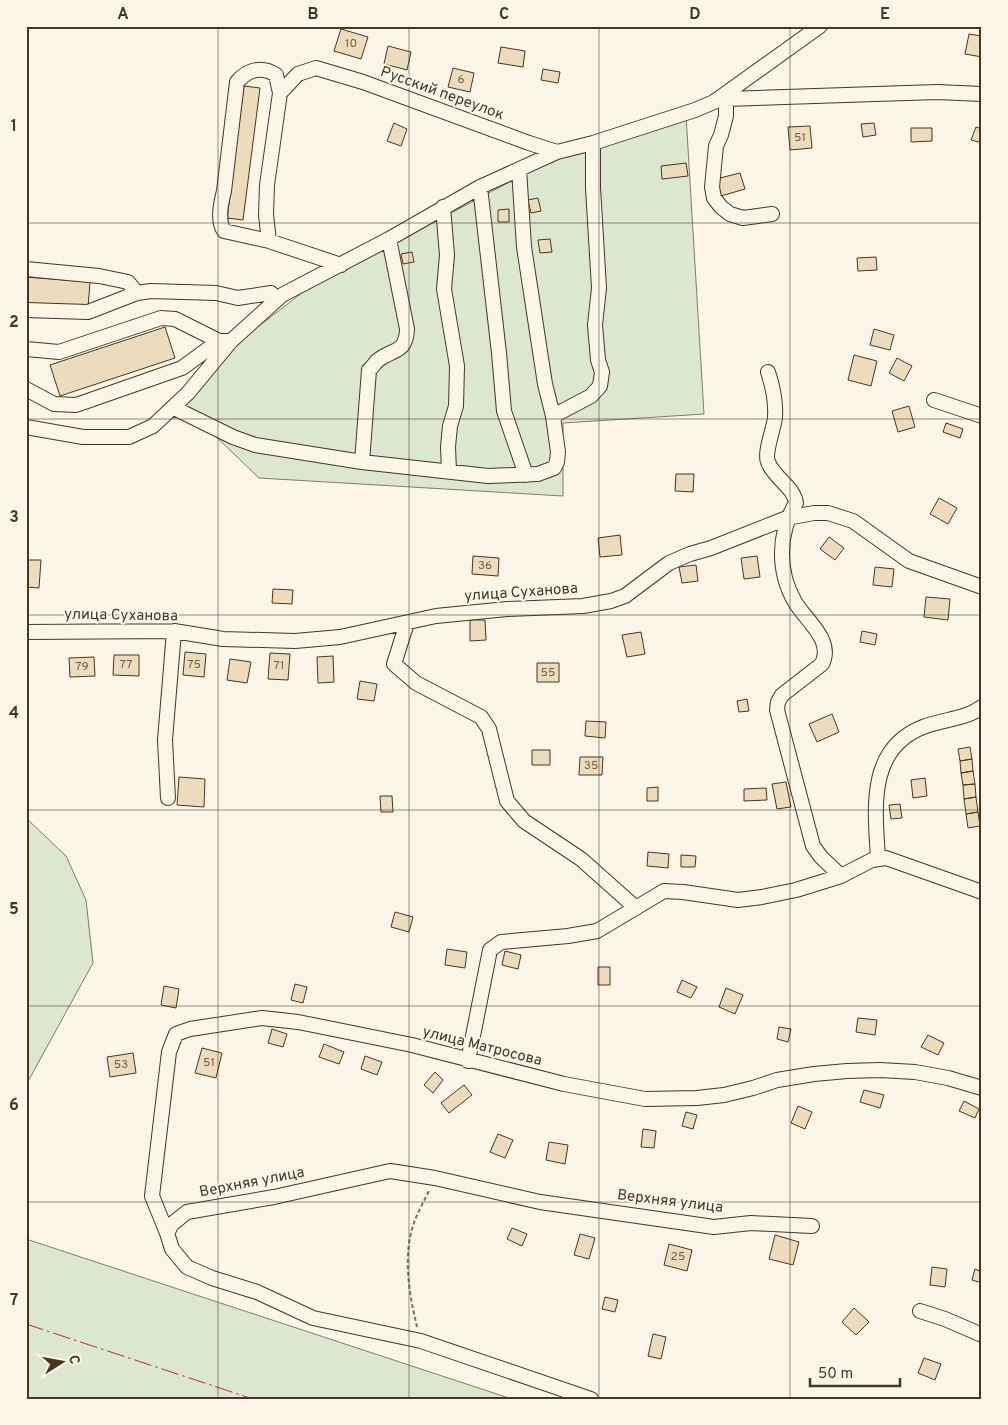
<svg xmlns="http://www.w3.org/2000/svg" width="1008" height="1425" viewBox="0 0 1008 1425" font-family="Overpass,sans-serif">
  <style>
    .green { fill: #dce7d0; stroke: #887966 }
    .building { fill: #ecdcbc; stroke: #4a3520 }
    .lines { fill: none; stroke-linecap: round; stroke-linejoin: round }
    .minor-casing { stroke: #4a3520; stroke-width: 16 }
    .path { stroke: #7f6f5c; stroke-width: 2; stroke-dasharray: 4 2.5; stroke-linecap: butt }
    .minor { stroke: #fbf6e9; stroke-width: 14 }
    .power { stroke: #c62828; stroke-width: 1; stroke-dasharray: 18 4 2.5 4; stroke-linecap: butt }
    .grid { fill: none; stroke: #4a3520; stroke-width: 1; stroke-opacity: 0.55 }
    .labels { text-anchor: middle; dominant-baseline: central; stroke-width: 4; stroke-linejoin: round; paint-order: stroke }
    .number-label { font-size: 12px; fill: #725f47 }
    .street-label { font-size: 15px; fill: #4a3520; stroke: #fbf6e9 }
    .neatline { fill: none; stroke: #4a3520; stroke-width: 2 }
    .grid-label { font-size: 16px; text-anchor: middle; font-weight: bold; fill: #4a3520 }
  </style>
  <rect width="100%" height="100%" fill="#fbf6e9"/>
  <path class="green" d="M686,115L704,414L563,423V496L259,478L184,406L237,343L303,292L558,156Z
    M26,818L66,856L86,900L93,963L26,1085Z
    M26,1239L512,1399H26Z"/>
  <path class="building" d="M341,29L368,37L361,59L334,51Z
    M969,34L982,36V57L965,54Z
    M388,46L411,52L407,70L384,64Z
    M501,47L525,51L523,67L498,63Z
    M453,68L474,73L470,92L448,87Z
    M543,69L560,72L558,83L541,80Z
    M244,86L260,88L243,220L227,218Z
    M394,123L407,129L401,146L387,141Z
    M874,123L876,135L863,137L861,124Z
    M810,126L812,148L790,150L788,127Z
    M976,127L982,129V143L971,140Z
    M911,128H932V141L911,142Z
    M686,163L688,176L662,179L661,166Z
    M740,173L745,189L721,196L716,179Z
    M538,198L541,211L531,213L528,200Z
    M509,209V222H498V210Z
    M550,239L552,252L540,253L538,240Z
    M412,252L414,262L403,264L401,254Z
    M876,257L877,270L858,271L857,258Z
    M26,277L90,282L88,308L26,303Z
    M165,327L175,358L60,396L50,365Z
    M874,329L894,335L890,350L870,345Z
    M854,355L877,361L871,386L848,380Z
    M897,358L912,366L904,381L889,373Z
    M909,406L915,427L898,432L892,411Z
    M946,423L963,429L960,438L943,432Z
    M676,474H694L693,492L675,491Z
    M939,498L957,508L948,524L930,514Z
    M620,535L622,555L600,557L598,538Z
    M829,537L844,548L835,560L820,549Z
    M473,556L499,558L498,576L472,574Z
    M757,556L760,577L744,579L741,558Z
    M26,560H41L39,588L26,587Z
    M696,565L698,581L682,583L679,567Z
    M875,567L894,569L892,587L873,585Z
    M273,589L293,590L292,604L272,603Z
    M926,597L950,599L948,620L924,617Z
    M470,620H485L486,640L470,641Z
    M862,631L877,634L875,645L860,642Z
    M641,632L645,654L627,657L622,635Z
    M185,652L206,654L204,677L183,675Z
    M270,653L290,654L288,680L268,679Z
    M114,655H139V676L113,675Z
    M333,656L334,682L318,683L317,657Z
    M94,657L95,676L70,677L69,658Z
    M230,659L251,662L247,683L227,680Z
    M537,663H559V682H537Z
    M360,681L377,684L374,701L357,699Z
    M747,699L749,711L739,712L737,701Z
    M832,714L839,732L817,742L809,724Z
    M586,721L606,722L605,738L585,736Z
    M970,747L972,759L960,761L958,749Z
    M532,750H550V765H532Z
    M580,757H603L602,775H579Z
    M972,759L973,771L961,773L960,761Z
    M973,771L975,784L963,785L961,773Z
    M179,777L205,779L204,807L177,805Z
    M925,778L927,796L913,798L911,780Z
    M786,782L791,807L777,809L772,784Z
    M975,784L976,797L964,799L963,785Z
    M658,787V801H647V788Z
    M766,788L767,800L744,801V789Z
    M380,796H392L393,812H381Z
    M976,797L978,812L966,814L964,799Z
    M900,804L902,818L891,819L889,805Z
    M978,812L980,826L968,828L966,814Z
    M648,852L669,854L668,868L647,866Z
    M681,855L696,856L695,867H681Z
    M395,912L413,917L409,932L391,927Z
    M447,949L467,952L465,968L445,965Z
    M505,951L521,955L518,969L502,965Z
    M598,967H610V985H598Z
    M682,980L697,987L691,998L677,992Z
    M295,984L307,987L303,1003L291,1000Z
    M164,986L179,989L176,1008L161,1005Z
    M726,988L743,995L735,1014L719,1007Z
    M858,1018L877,1020L875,1035L856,1032Z
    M779,1027L791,1029L788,1042L777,1039Z
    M272,1029L287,1034L283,1047L268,1043Z
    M928,1035L944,1043L938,1055L921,1047Z
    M324,1044L344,1052L339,1064L319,1057Z
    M202,1048L222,1053L216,1078L195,1073Z
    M133,1053L136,1073L110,1077L107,1057Z
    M365,1056L382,1062L377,1075L361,1069Z
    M435,1072L443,1080L433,1093L424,1085Z
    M464,1085L472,1095L449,1113L441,1103Z
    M864,1090L884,1095L880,1108L860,1102Z
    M964,1101L979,1109L975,1118L959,1111Z
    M798,1106L812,1112L805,1129L791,1123Z
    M686,1112L697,1115L693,1129L682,1126Z
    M643,1129L656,1131L654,1148L641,1147Z
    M498,1134L513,1140L505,1158L490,1152Z
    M549,1142L568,1145L565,1164L546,1160Z
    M512,1228L527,1234L522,1246L507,1239Z
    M580,1234L595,1238L589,1259L574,1255Z
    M775,1235L799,1242L793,1265L769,1259Z
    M669,1244L692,1250L687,1271L664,1265Z
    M932,1267L947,1269L945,1287L930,1285Z
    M975,1269L982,1272V1283L972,1280Z
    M605,1297L618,1300L615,1312L602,1309Z
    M854,1308L869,1322L856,1335L842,1322Z
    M653,1334L666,1337L661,1359L648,1356Z
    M924,1358L941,1364L935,1380L918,1373Z"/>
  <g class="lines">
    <g class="minor-casing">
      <path id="minor" d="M280,93L298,74L316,68L363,82L529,143L557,152
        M726,99V116L721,135L716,146L712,187L714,198L721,207L730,214L743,218L772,214
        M715,101L726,99L937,92L982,94
        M480,187L499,353L504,411L526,475
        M443,207L447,255L444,289L457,366L456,406L450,426L448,447L449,471
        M269,241L266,215L267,185L280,93L276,75C262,66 248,69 237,82L224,191C221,203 217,220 224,231L269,241L341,265
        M26,269L99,276L128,282L137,293
        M26,310L88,312L137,293L151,291L216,293L238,298L271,293
        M26,349L59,352L161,318L175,319L219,341
        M768,372C773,387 776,401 775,417C774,429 764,452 768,462C774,478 794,487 796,503C778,533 777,571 795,602C806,621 834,640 822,664L782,695L778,702L777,710L813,846L821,857L841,876
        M26,389L54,404L76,405L182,368L219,341H231
        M934,400L982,416
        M174,408L233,437L255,445L362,462L488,476L538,474L554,468L557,462L558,452L553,416L545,384L524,247L519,169
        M553,416L591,396L600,386L602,372L598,360L595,325L599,288L593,188V143
        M26,427L83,437H129L153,426L188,393L231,341L282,295L389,239L480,187L557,152L593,143L695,110L714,102L820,26
        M362,462L369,370C372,368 374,364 377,361C393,348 406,354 407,329L389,239
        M407,623L394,664L416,683L481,717L489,729L507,801L524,821L581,859L636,908
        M26,632L174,631L223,639L295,641L340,637L436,616L507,609L583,606L611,601L625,596L669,563L690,554L711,548L787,518L814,513H828L853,521L909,561L982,587
        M168,798L165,740L174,631
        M878,858C875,809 867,749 923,727C943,719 964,720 982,707
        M468,1061L490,950L501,942L568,936L597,931L664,891L683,892L738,900L762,897L796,890L841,876L872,860L886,858L982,892
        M167,1233L152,1196L169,1052L176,1034L190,1029L262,1018L298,1022L412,1045L564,1084L645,1099L697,1098L724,1095L753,1088L777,1080L814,1074L847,1071L880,1070L915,1072L948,1078L982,1088
        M920,1311L945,1319L982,1335
        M591,1399L421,1341L313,1318L257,1292L212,1278L187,1267L172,1249L167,1233L172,1224L187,1212L274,1197L390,1171L435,1178L540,1202L714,1227L751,1223L812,1226"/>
    </g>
    <path class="path" d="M417,1327C409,1293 402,1254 415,1220C419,1210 425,1199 430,1189"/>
    <use href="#minor" class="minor"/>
    <path class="power" d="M26,1324L253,1399"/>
  </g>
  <path class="grid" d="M218,26V1399M409,26V1399M599,26V1399M790,26V1399M26,223H982M26,419H982M26,615H982M26,810H982M26,1006H982M26,1202H982"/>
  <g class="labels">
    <g class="number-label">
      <text x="351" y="44">10</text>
      <text x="461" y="80">6</text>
      <text x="800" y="138">51</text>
      <text x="485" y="566">36</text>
      <text x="126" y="665">77</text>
      <text x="194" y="665">75</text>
      <text x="279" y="666">71</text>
      <text x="82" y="667">79</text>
      <text x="548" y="673">55</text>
      <text x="591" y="766">35</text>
      <text x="209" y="1063">51</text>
      <text x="121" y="1065">53</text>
      <text x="678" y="1257">25</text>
    </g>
    <g class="street-label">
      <text transform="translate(442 94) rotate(20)">Русский переулок</text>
      <text transform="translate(521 593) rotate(-4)">улица Суханова</text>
      <text transform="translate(121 616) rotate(1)">улица Суханова</text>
      <text transform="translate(482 1047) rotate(14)">улица Матросова</text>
      <text transform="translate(252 1183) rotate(-11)">Верхняя улица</text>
      <text transform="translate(670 1202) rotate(7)">Верхняя улица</text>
    </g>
  </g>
  <rect width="1008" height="1425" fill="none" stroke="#fbf6e9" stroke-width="55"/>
  <g transform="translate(62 1362) rotate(79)" stroke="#fbf6e9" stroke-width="4" paint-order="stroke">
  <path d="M0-4L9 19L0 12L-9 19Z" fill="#4a3520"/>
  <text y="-8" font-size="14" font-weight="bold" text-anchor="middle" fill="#4a3520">С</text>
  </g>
  <path d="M810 1378v8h90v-8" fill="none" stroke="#4a3520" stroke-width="2.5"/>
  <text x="818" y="1378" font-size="15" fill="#4a3520" stroke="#fbf6e9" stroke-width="4" paint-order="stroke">50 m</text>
  <rect x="28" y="28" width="952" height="1370" class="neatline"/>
  <g class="grid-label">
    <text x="123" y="19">A</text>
    <text x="313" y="19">B</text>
    <text x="504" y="19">C</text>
    <text x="695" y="19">D</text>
    <text x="885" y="19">E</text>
    <text x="14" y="131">1</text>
    <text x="14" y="327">2</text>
    <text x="14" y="522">3</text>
    <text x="14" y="718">4</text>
    <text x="14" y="914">5</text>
    <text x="14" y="1110">6</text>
    <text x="14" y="1305">7</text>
  </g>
</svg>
